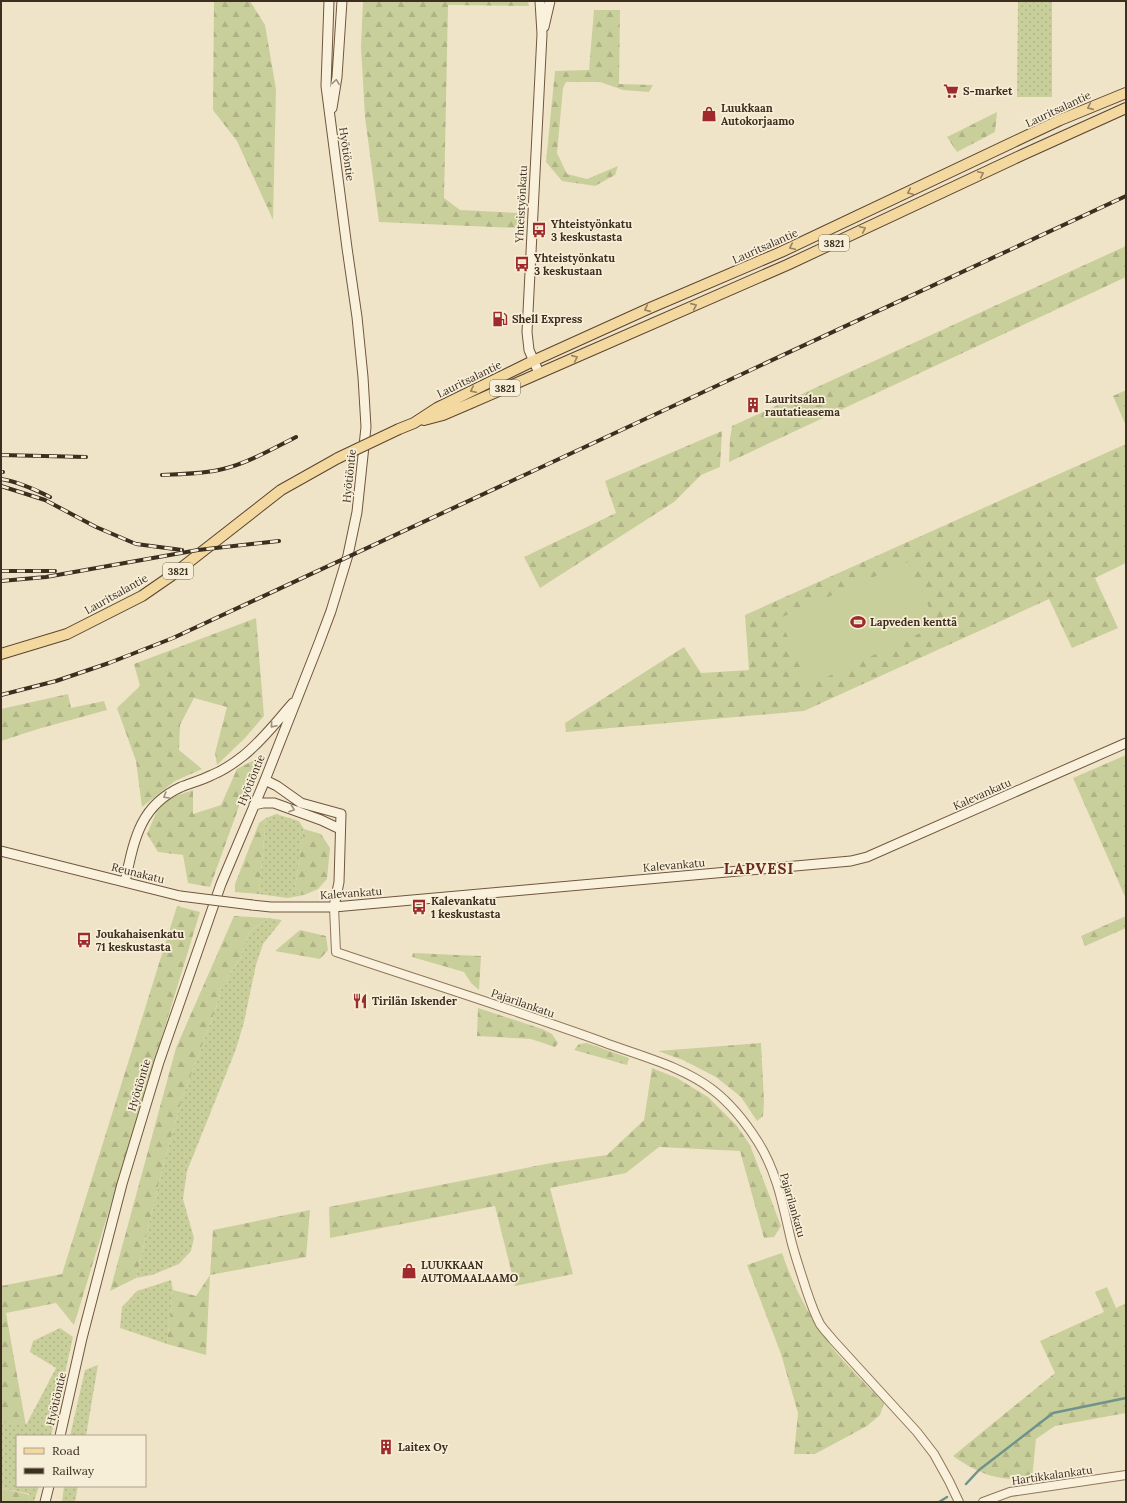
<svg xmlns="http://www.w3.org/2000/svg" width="1127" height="1503" viewBox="0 0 1127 1503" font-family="Lora,serif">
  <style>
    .grass { fill: url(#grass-dots) }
    .forest { fill: url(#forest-firs) }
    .garden { fill: #c9cf9b }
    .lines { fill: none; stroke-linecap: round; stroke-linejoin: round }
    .stream { stroke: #6f938a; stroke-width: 2.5 }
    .tertiary-casing { stroke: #8d765c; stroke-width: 10 }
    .secondary-casing { stroke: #6f573f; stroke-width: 11 }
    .primary-casing { stroke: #5b4430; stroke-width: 12 }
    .tertiary { stroke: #faf1dc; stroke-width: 8 }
    .secondary { stroke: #faf1dc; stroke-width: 9 }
    .primary { stroke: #f3d9a0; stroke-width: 10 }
    .rail-casing { stroke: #3d2e20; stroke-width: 4 }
    .rail { stroke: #f7eed8; stroke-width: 2.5; stroke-dasharray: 8; stroke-linecap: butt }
    .secondary-bridge-casing { stroke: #6f573f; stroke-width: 11; stroke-linecap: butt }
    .primary-bridge-casing { stroke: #5b4430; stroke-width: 12; stroke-linecap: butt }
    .secondary-bridge { stroke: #faf1dc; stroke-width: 9 }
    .primary-bridge { stroke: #f3d9a0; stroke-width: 10 }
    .oneway { stroke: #9c907e }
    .oneway2 { stroke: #988460 }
    .labels { text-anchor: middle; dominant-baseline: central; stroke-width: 3.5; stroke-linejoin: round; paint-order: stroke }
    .shield { fill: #f7eed8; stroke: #756857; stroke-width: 1 }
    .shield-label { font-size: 10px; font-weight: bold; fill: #3d2e20 }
    .poi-label { font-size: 11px; font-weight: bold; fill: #3d2e20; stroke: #f7eed8; text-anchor: start }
    .street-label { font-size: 11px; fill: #3d2e20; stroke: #f7eed8 }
    .district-label { font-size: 15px; font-weight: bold; letter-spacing: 1px; fill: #6b2e1e; stroke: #f7eed8 }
  </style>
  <defs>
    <pattern id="grass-dots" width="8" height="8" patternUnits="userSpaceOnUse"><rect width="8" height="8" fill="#c9cf9b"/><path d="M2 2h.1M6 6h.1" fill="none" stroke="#aeb285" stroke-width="1.8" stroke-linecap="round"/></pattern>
    <pattern id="forest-firs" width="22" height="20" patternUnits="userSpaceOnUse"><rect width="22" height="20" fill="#c9cf9b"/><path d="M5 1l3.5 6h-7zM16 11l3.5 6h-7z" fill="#aeb285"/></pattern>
  </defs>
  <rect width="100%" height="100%" fill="#f0e4c8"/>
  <path class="grass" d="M1018,2H1052V97H1017Z
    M276,814L299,821L304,829L295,888L304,895L287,898L259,894L266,818Z
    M268,918L282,920L263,944L256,965L244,1022L236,1049L187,1171L183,1199L194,1238L191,1251L179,1264L152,1275L136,1278L163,1166L182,1099L216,1008L222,986L241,957L249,932Z
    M171,1280L173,1290L167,1344L120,1328L122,1307L137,1291Z
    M60,1328L73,1337L51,1436H17V1486H39L34,1502H29L30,1494L1,1488V1422L26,1425L56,1368L30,1352L33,1341Z
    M98,1365L86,1436H70L85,1370Z
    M64,1486H78L75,1502H62Z"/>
  <path class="forest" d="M214,1H250L265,25L276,89L273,220L237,141L213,110Z
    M363,1H528L529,6L448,5L444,198L460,210L519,213L518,228L379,222L365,117L361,47Z
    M594,10H620L619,84L653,85L649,92L623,90L600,82H566L563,88L557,153L567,174L587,179L618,166L615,175L595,186L562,181L546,162L555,71L589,70Z
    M997,112L995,132L957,152L947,137Z
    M1126,246V277L729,462L730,439L732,426Z
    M1126,390V426L1113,396Z
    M722,431L720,467L701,475L674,502L540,588L524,557L616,513L605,481Z
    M1126,444V563L1095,578L1118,628L1072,648L1049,599L804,711L566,732L565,723L684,647L701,673L749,670L745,615Z
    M256,618L264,716L245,738L217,765L215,753L227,707L194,698L180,725L179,750L202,769L175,781L142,807L136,761L117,708L140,686L134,664Z
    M68,694L71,708L104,701L107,710L38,729L1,741V709Z
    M1126,755V899L1073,778Z
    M256,759L210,887L188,883L183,855L158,852L147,834L157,811L170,798L193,790V814L221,805L237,769Z
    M266,818L259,894L235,892V884L259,823Z
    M304,829L321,834L330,848L327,879L318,889L304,895L295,888Z
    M177,906L200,912L74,1325L56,1303L6,1313L26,1426L1,1422V1286L62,1274Z
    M234,916L268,918L249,932L241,957L222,986L216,1008L182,1099L163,1166L136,1278L110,1291L176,1048Z
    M1126,916V928L1085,946L1081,936Z
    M300,930L326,936L328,950L320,959L275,951Z
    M413,953L481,956L479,990L471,983L464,972L412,957Z
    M478,1008L542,1029L552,1034L558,1043L555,1047L531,1039L477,1036Z
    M587,1043L629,1058L627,1065L574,1050L579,1044Z
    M761,1043L764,1101L763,1116L757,1121L741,1097L716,1077L683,1060L658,1051Z
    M652,1068L677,1078L708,1097L737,1126L750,1145L781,1226L774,1237L764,1238L740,1151L659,1147L626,1173L550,1188L573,1274L515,1286L495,1206L330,1238L329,1207L551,1163L607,1155L644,1120Z
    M310,1210L306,1257L210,1275L206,1355L167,1344L173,1290L196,1296L210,1275L213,1230Z
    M782,1253C793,1286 810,1318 831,1346C847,1366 866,1384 884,1403L880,1415L867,1426L815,1454H794L798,1413L781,1354L747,1265Z
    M1107,1287L1116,1308L1126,1303V1413L1055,1426L1036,1439L1032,1479C999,1481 980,1475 953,1456L1055,1373L1040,1341L1104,1312L1095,1292Z
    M1,1488L30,1495L29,1502H1Z"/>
  <path class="garden" d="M908,562L937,625L808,686L780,618Z"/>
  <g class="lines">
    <path class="stream" d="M966,1484L979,1470L1053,1413L1126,1398
      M939,1502L947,1497"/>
    <g class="tertiary-casing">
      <path id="tertiary" d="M334,907L336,952C425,982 515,1010 603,1042C640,1056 682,1066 713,1090C731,1104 746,1123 758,1142C777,1172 783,1206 791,1240C795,1256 801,1273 806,1289C810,1301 814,1313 820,1324C824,1330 829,1335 833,1340L917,1432L934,1454L949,1481L959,1502
        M983,1502L1010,1492L1126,1475"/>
    </g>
    <g class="secondary-casing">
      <path id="secondary" d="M544,27L550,1
        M332,108L337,77L342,1
        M539,373L529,350L527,332L542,34L540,1
        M265,780L277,786L301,803L341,814L339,882L334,907
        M254,805L263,803H274L321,820L340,829
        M1,851L180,896
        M125,882C134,841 139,806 181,787C191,783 202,780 212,775C222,771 234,763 243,756C262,741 277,721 293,703
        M252,905L271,907H334L851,861L867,857L1126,743
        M60,1436L82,1338L122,1184L159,1062L221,884L265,780L319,643L331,611L348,555L357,512L366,427L363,377L357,317L347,248L326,86L329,1
        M45,1502L49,1486"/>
    </g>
    <g class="primary-casing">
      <path id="primary" d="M424,420L443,415L471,403L787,265L1022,155L1126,108
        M399,429L414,423L437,408L533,361L650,308L781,252L1060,120L1126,93
        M1,654L67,634L142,596L171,576L281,490L338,458"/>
    </g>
    <use href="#tertiary" class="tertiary"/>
    <use href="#secondary" class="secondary"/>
    <use href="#primary" class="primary"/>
    <g class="rail-casing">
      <path id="rail" d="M1,455L86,457
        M1,472H3
        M162,475C182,474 203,474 223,469C248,463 274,448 296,437
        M1,479C19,482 34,489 50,497
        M1,486L45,500L96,527L136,544L182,550
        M1,571H55
        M1,581L46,577L198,550L279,541
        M1,695L56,681L109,663L173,638L1126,196"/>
    </g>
    <use href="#rail" class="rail"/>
    <g class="secondary-bridge-casing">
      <path id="secondary-bridge" d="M180,896L252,905"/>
    </g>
    <g class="primary-bridge-casing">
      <path id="primary-bridge" d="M338,458L399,429"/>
    </g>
    <use href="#secondary-bridge" class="secondary-bridge"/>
    <use href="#primary-bridge" class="primary-bridge"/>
  </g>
  <defs><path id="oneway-chevron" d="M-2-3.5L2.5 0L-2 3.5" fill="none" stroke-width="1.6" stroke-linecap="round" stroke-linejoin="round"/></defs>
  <g class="oneway">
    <use href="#oneway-chevron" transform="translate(336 82) rotate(-82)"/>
    <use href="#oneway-chevron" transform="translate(273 725) rotate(131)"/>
    <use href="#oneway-chevron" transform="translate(166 796) rotate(149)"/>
    <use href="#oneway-chevron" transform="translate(292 809) rotate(19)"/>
  </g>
  <g class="oneway2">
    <use href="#oneway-chevron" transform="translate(1090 107) rotate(156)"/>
    <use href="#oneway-chevron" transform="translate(981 174) rotate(-25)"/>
    <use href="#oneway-chevron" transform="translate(910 192) rotate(155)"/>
    <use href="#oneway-chevron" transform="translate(863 229) rotate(-25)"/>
    <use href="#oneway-chevron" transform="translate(792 247) rotate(155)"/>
    <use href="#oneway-chevron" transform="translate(694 306) rotate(-24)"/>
    <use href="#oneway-chevron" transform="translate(647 309) rotate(156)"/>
    <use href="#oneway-chevron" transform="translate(575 358) rotate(-24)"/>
    <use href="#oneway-chevron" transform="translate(473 390) rotate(154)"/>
  </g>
  <defs>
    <g id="supermarket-bare" transform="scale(1.2)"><path d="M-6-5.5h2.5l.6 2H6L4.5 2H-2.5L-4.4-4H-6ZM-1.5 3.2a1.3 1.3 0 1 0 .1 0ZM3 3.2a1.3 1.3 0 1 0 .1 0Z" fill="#9e2a2b" stroke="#f7eed8" stroke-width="2.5" paint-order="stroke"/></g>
    <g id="shop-bare" transform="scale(1.2)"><path d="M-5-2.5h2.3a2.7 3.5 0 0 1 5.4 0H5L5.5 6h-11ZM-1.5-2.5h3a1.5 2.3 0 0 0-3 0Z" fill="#9e2a2b" stroke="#f7eed8" stroke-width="2.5" paint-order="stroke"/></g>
    <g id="bus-bare" transform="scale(1.2)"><path d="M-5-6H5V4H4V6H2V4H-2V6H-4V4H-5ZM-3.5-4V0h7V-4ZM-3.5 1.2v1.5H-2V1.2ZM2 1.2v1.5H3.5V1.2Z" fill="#9e2a2b" stroke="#f7eed8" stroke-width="2.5" paint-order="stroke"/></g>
    <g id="fuel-bare" transform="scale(1.2)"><path d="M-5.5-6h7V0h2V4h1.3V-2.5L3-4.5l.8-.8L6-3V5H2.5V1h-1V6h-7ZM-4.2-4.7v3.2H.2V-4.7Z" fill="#9e2a2b" stroke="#f7eed8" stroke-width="2.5" paint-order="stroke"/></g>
    <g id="building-bare" transform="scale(1.2)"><path d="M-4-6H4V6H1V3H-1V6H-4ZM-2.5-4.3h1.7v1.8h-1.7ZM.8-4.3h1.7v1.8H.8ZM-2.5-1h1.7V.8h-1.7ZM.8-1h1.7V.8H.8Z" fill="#9e2a2b" stroke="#f7eed8" stroke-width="2.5" paint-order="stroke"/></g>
    <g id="stadium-bare" transform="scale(1.2)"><path d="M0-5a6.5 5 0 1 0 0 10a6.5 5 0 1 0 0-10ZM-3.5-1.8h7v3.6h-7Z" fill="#9e2a2b" stroke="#f7eed8" stroke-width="2.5" paint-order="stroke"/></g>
    <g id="restaurant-bare" transform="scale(1.2)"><path d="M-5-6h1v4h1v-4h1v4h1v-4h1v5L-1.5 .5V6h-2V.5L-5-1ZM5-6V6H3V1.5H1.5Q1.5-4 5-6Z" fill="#9e2a2b" stroke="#f7eed8" stroke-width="2.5" paint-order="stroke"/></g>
  </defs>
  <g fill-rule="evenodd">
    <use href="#supermarket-bare" x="951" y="91"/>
    <use href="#shop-bare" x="709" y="114"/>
    <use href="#bus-bare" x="539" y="230"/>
    <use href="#bus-bare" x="522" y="264"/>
    <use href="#fuel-bare" x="500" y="319"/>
    <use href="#building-bare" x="753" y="405"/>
    <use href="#stadium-bare" x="858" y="622"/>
    <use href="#bus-bare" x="419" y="907"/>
    <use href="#bus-bare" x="84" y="940"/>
    <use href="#restaurant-bare" x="360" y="1001"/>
    <use href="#shop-bare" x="409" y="1271"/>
    <use href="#building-bare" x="386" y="1447"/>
  </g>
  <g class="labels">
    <g class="shield">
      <rect x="819" y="235" width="30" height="16" rx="3"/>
      <rect x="490" y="380" width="30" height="16" rx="3"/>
      <rect x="163" y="563" width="30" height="16" rx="3"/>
    </g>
    <g class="shield-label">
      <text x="834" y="243">3821</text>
      <text x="505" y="388">3821</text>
      <text x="178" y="571">3821</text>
    </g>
    <g class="poi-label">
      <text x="963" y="91">S-market</text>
      <text x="721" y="108">Luukkaan<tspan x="721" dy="13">Autokorjaamo</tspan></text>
      <text x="551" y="224">Yhteistyönkatu<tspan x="551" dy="13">3 keskustasta</tspan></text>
      <text x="534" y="258">Yhteistyönkatu<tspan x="534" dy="13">3 keskustaan</tspan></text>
      <text x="512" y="319">Shell Express</text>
      <text x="765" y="399">Lauritsalan<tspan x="765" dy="13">rautatieasema</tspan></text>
      <text x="870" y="622">Lapveden kenttä</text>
      <text x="431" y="901">Kalevankatu<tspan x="431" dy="13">1 keskustasta</tspan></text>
      <text x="96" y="934">Joukahaisenkatu<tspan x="96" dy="13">71 keskustasta</tspan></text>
      <text x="372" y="1001">Tirilän Iskender</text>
      <text x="421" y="1265">LUUKKAAN<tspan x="421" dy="13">AUTOMAALAAMO</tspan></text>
      <text x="398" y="1447">Laitex Oy</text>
    </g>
    <g class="street-label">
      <text transform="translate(1058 109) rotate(-25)">Lauritsalantie</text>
      <text transform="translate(347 154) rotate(82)">Hyötiöntie</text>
      <text transform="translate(521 204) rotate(-87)">Yhteistyönkatu</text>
      <text transform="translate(765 246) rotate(-24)">Lauritsalantie</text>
      <text transform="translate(469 379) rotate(-26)">Lauritsalantie</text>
      <text transform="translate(349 476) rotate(-84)">Hyötiöntie</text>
      <text transform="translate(116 594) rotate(-29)">Lauritsalantie</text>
      <text transform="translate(251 780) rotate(-68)">Hyötiöntie</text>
      <text transform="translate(982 794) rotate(-24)">Kalevankatu</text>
      <text transform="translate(674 865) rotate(-5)">Kalevankatu</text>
      <text transform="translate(138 873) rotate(14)">Reunakatu</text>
      <text transform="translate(351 893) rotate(-4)">Kalevankatu</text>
      <text transform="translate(523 1003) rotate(19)">Pajarilankatu</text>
      <text transform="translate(139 1085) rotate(-73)">Hyötiöntie</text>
      <text transform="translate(793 1205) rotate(74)">Pajarilankatu</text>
      <text transform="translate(56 1399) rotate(-77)">Hyötiöntie</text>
      <text transform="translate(1052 1475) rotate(-8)">Hartikkalankatu</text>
    </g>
    <g class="district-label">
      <text x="759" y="868">LAPVESI</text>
    </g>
  </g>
  <rect width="1127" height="1503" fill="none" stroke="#3d2e20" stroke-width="4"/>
  <rect x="16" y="1435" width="130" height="52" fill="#f7eed8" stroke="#ada18e"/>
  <rect x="24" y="1448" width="20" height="6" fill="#f3d9a0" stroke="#ada18e"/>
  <text x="52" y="1455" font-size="12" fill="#3d2e20">Road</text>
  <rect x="24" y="1468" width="20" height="6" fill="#3d2e20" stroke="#ada18e"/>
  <text x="52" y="1475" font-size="12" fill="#3d2e20">Railway</text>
</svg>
